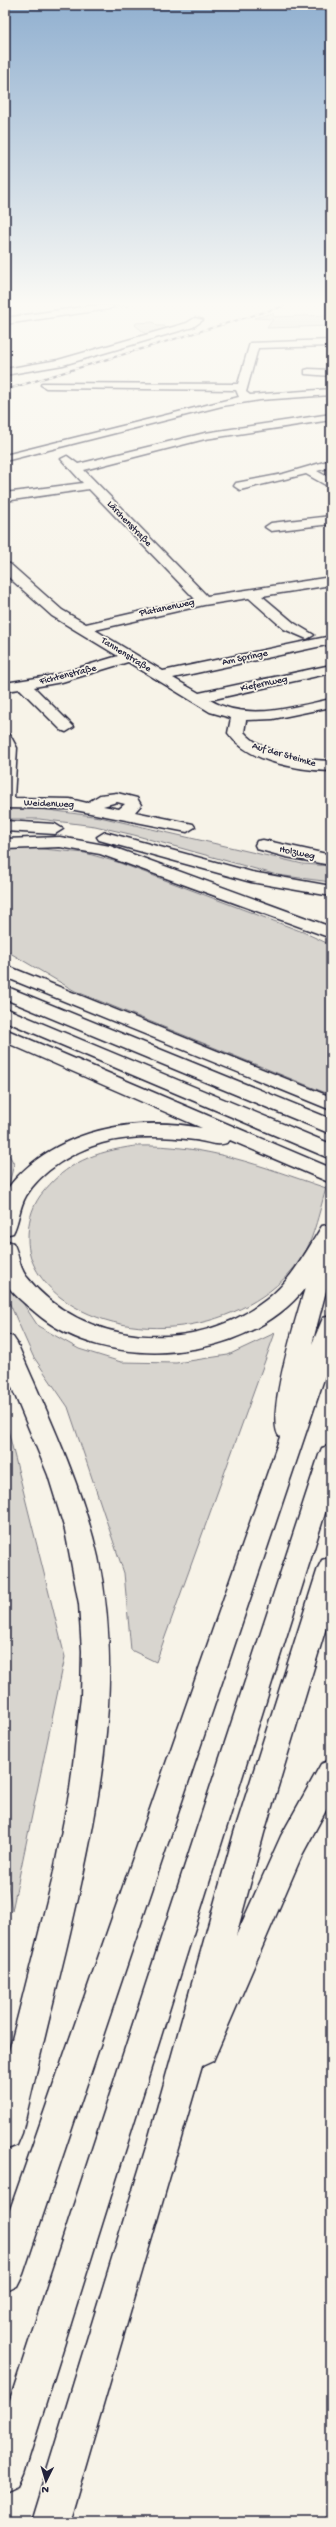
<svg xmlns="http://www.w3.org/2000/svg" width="336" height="2527" viewBox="0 0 336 2527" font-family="'Gochi Hand',sans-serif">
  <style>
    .green { fill: #d8d5cf; stroke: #7d7c85 }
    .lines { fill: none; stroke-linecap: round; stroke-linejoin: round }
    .minor-casing { stroke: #22223b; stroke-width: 3 }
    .major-casing { stroke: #22223b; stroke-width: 3 }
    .highway-casing { stroke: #22223b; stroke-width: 3 }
    .minor { fill: #f7f3e8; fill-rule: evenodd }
    .major { fill: #f7f3e8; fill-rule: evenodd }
    .highway { fill: #f7f3e8; fill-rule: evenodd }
    .rail-casing { stroke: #22223b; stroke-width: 2 }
    .rail { stroke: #f7f3e8; stroke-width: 1.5; stroke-dasharray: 4.5; stroke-linecap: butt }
    .labels { text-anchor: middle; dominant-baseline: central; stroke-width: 3.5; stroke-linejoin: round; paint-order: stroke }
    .far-street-label { font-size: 10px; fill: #22223b; stroke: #f7f3e8 }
  </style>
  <rect width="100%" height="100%" fill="#f7f3e8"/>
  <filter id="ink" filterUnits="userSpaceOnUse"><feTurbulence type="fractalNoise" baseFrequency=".025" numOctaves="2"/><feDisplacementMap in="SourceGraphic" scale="8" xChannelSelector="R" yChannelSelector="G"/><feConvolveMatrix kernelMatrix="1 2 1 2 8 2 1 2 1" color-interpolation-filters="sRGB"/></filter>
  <g filter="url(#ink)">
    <path class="green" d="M77,306H128L5,325V317Z
      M273,313L274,317L331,315V326L267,328L273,319L254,318Z
      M153,322L157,326H164L166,328L146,334L135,325L136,323Z
      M34,808L100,817L303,864L331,866V882L277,875L134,835L95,826L39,819H5V809Z
      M32,848L85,853L117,862L303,932L331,945V1095L75,991L5,950V850Z
      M135,1146C208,1144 260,1166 326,1188C321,1206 313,1240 304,1254C256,1330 132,1352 60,1297C42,1282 28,1263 28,1239C28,1223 31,1209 40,1196C66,1162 95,1152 135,1146Z
      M5,1147L14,1164L5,1200Z
      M5,1276L38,1326L79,1349L121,1362L176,1363L228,1355L275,1333L156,1662L131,1650L124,1573L68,1407L33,1356L5,1293Z
      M5,1418L65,1657L12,1911L5,1864Z"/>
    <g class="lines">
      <g class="minor-casing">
        <path id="minor" d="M195,318L203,320L193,327L63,365L5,375V369L58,360L187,323Z
          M331,340V346L258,348L246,392L250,395L331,389V395L260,400L222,406L5,461V455L239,397L236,390L46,388L41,385L42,383L238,384L250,343Z
          M309,369L331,370V376L305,374V370Z
          M331,414V420L205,439L84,470L207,596L331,577V585L262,596L294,623L314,635L307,639L284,629L249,598L204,605L95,630L163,671L331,636V644L173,678L199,693L331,665V673L210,700C247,722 292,707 331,699V707L273,719L246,720L244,732C263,754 303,760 331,761V771C298,770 248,762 228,733L231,718L210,712L128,662L62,682L34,687L74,727L66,732L61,730L20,689L5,691V683L55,675L118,656L52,616L5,574V563L10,564L62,610L86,624L195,599L89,489L5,501V493L83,483L61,459L67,456L78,464L205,433Z
          M331,460V467L317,471L331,479V488L306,474L240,490L234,486L236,483L283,474Z
          M331,516V524L271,531L265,527L271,523Z
          M5,733L10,735L17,748L14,798L70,799L87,803L100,795L117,793L137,798L141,805L135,812L193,824L195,827L187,832L70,809L5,808ZM117,802L125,804L119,809L103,806Z
          M263,840L331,855V865L286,857L257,849L255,845L257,841Z"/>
      </g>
      <g class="major-casing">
        <path id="major" d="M91,306H114L109,309L5,324V318Z"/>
      </g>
      <g class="highway-casing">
        <path id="highway" d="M5,821L55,824L63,829L55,834L5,831Z
          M105,832L252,872L331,886V896L251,882L99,840L97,837Z
          M60,837L110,846L331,927V938L100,854L60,847L5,849V839Z
          M5,965L331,1097V1110L5,977Z
          M5,986L331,1119V1134L5,999Z
          M5,1008L331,1144V1159L5,1021Z
          M5,1029L331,1168V1183L230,1140C224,1149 204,1141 195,1140C164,1136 132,1135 102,1143C74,1151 41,1171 26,1196C19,1208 19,1222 13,1233L5,1235C5,1224 2,1207 5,1196C8,1184 22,1172 30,1165C77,1126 143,1117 202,1128L5,1042Z
          M331,1224V1272L312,1344L323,1318L331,1316V1358L23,2274L17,2286L5,2292V2224L280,1437C263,1424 298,1311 305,1288C246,1363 107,1374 36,1313C26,1304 10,1293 5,1280C2,1269 5,1251 5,1240L13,1243C19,1253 18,1265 26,1276C82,1348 195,1355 266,1300C291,1281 306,1252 322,1226Z
          M5,1334L13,1337L17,1343C47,1413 81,1482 98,1557C126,1688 96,1822 66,1950C51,2011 36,2072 22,2133L17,2145L5,2150V2067L52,1881L70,1789L81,1697L82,1651L79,1604L65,1530L48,1475L5,1371Z
          M331,1445V1494L24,2473L18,2486L5,2492V2415L319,1455L322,1448Z
          M331,1557V1611L264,1833L236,1936L281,1836L321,1764L331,1760V1801L302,1855L213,2061L202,2066L69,2522H31L147,2144L234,1833L318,1568L322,1560Z"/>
      </g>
      <use href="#minor" class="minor"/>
      <use href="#major" class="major"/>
      <use href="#highway" class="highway"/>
      <g class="rail-casing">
        <path id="rail" d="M5,390L284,306"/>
      </g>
      <use href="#rail" class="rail"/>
    </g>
  </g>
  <linearGradient id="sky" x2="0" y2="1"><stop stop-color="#91b0d0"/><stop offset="0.46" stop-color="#fbfaf5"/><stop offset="1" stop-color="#fbfaf5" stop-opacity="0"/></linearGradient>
  <rect width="336" height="660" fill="url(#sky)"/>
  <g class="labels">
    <g class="far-street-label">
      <text transform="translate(129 524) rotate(46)">Lärchenstraße</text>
      <text transform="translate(167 608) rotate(-12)">Platanenweg</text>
      <text transform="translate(126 655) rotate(32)">Tannenstraße</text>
      <text transform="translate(245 658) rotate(-12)">Am Springe</text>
      <text transform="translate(68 675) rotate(-14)">Fichtenstraße</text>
      <text transform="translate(264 684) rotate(-12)">Kiefernweg</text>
      <text transform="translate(284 755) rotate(16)">Auf der Steimke</text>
      <text transform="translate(49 804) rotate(2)">Weidenweg</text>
      <text transform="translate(297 853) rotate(12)">Holzweg</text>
    </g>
  </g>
  <rect width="336" height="2527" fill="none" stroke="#f7f3e8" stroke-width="20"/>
  <rect x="10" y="10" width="316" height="2507" fill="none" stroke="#22223b" stroke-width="1.5" filter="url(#ink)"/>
  <g transform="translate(46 2481) rotate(185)" stroke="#f7f3e8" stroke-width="3" paint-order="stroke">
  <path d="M0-3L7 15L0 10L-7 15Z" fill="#22223b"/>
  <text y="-6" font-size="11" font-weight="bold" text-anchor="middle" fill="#22223b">N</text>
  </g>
</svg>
